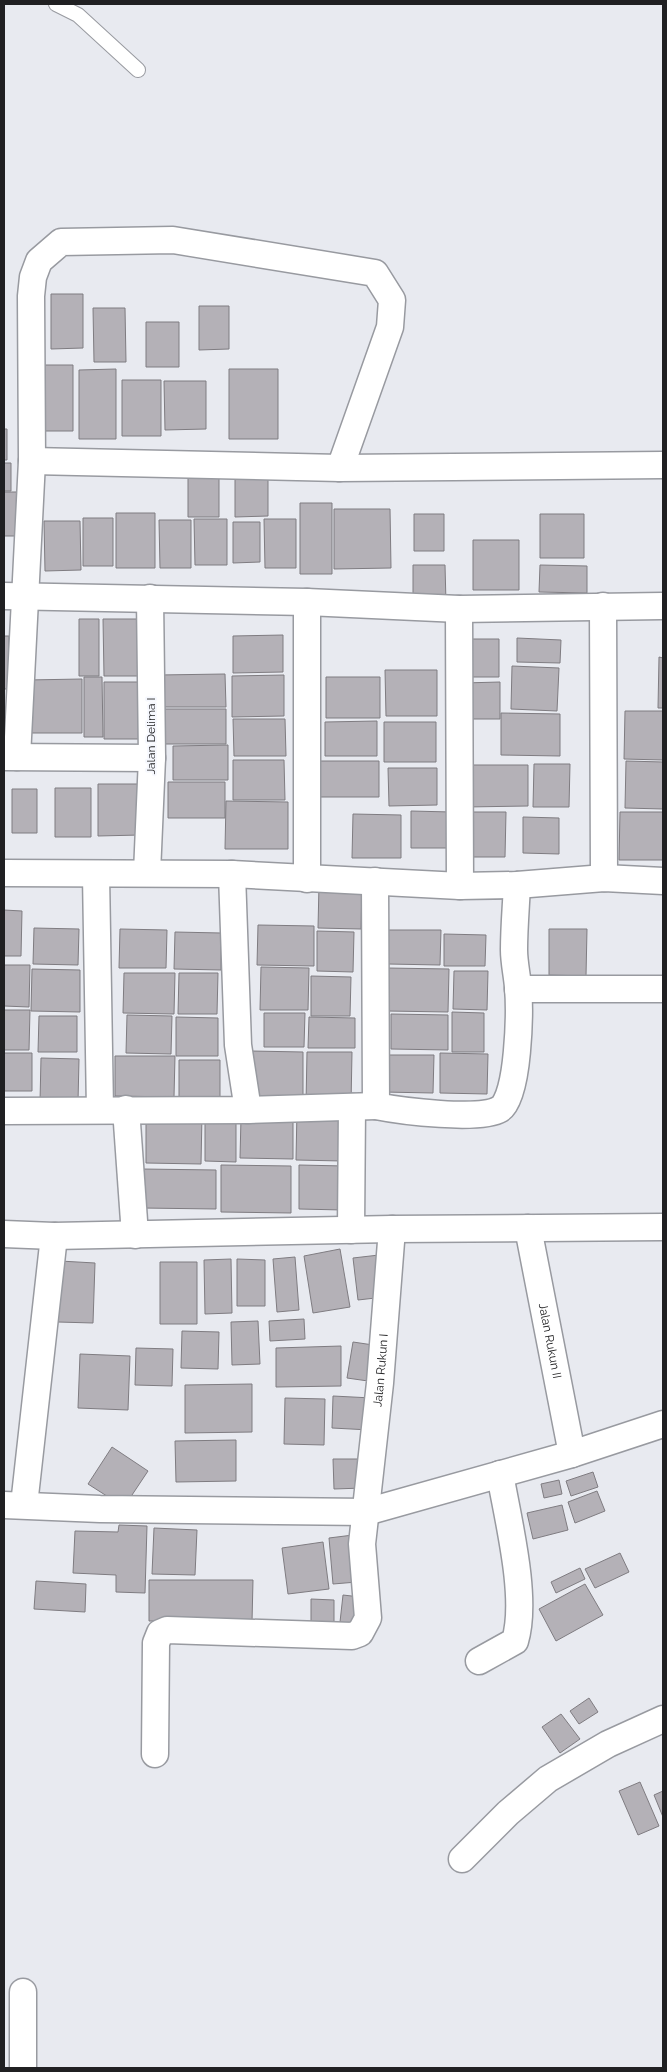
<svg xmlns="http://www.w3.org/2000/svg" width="667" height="2072" viewBox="0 0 667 2072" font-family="Raleway,sans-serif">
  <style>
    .building { fill: #b4b1b7; stroke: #7f7c81 }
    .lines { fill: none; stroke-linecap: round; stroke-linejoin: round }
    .lane-casing { stroke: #989aa0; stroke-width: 16 }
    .street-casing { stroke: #989aa0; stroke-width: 29 }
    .lane { stroke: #fff; stroke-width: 14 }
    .street { stroke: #fff; stroke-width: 26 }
    .labels { text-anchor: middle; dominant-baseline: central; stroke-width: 4; stroke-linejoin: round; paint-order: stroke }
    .street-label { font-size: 12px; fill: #202022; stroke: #f6f8fe }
  </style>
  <rect width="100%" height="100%" fill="#e8eaf0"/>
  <path class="building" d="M51,294H83V348L51,349Z
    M199,306H229V349L199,350Z
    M93,308H125L126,362H94Z
    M146,322H179V367H146Z
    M36,365H73V431H37Z
    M116,369V439H79V370Z
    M229,369H278V439H229Z
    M122,380H161V436H122Z
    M164,381H206V429L165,430Z
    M4,429H7V460H4Z
    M4,463H11V491H4Z
    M188,477H219V517H188Z
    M235,477H268V516L235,517Z
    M4,492H17V536H4Z
    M300,503H332V574H300Z
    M334,509H390L391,568L334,569Z
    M116,513H155V568H116Z
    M414,514H444V551H414Z
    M540,514H584V558H540Z
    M83,518H113V566H83Z
    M194,519H227V565H195Z
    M264,519H296V568H265Z
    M159,520H191V568H160Z
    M44,521H80L81,570L45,571Z
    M233,522H260V562L233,563Z
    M473,540H519V590H473Z
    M413,565H445L446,603H413Z
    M540,565L587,566V593L539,592Z
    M79,619H99V676H79Z
    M103,619H138V676H104Z
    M283,635V672L233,673V636Z
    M4,636H9L8,689H4Z
    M517,638L561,640L560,663L517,662Z
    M465,639H499V677H465Z
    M659,657L663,658V708H658Z
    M512,666L559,668L557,711L511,709Z
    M385,670H437V716H386Z
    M225,674L226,707H160L159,675Z
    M284,675V716L232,717V676Z
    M84,677H102L103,737H84Z
    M326,677H380V718H326Z
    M82,679V733H27V680Z
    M104,682H139V739H104Z
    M500,682V719H463V683Z
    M159,709H226V744H159Z
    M625,711H663V760L624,759Z
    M501,713L560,714V756L501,755Z
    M233,719H285L286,756H234Z
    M377,721V756H325V722Z
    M384,722H436V762H384Z
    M228,745V780H173V746Z
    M233,760H284L285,800H233Z
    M320,761H379V797H320Z
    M626,761L663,762V809L625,808Z
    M534,764H570L569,807H533Z
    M466,765H528V806L466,807Z
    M388,768H437V805L389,806Z
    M168,782H225V818H168Z
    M98,784H139L140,835L98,836Z
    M55,788H91V837H55Z
    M12,789H37V833H12Z
    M226,801L288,802V849H225Z
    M411,811L451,812L450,848H411Z
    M468,812H506L505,857H467Z
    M620,812H663V860H619Z
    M353,814L401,815V858H352Z
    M523,817L559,818V854L523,853Z
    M319,885L362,886L361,929L318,928Z
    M4,910L22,911L21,956H4Z
    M258,925L314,926V966L257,965Z
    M34,928L79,929L78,965L33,964Z
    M120,929L167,930L166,968H119Z
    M549,929H587L586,976L549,975Z
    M388,930H441L440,965L388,964Z
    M317,931L354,932L353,972L317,971Z
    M175,932L221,933V970L174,969Z
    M444,934L486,935L485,966H444Z
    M4,965H30L29,1007L4,1006Z
    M261,967L309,968L308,1010H260Z
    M387,968L449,969L448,1012L387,1011Z
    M32,969L80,970V1012L31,1011Z
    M454,971H488L487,1010L453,1009Z
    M124,973H175L174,1014L123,1013Z
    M179,973H218L217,1014H178Z
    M311,976L351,977L350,1016H311Z
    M4,1010H30L29,1050H4Z
    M452,1012L484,1013V1052H452Z
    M264,1013H305L304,1047H264Z
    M391,1014L448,1015V1050L391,1049Z
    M127,1015L172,1016L171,1054L126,1053Z
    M39,1016H77V1052H38Z
    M176,1017L218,1018V1056H176Z
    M309,1017L355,1018V1048H308Z
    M251,1051L303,1052V1103H251Z
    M307,1052H352L351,1104H306Z
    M4,1053H32V1091H4Z
    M440,1053L488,1054L487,1094L440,1093Z
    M384,1055H434L433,1093L383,1092Z
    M115,1056H175L174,1097L115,1096Z
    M41,1058L79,1059L78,1102H40Z
    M179,1060H220V1099H179Z
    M297,1110H343L342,1161L296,1160Z
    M146,1114L202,1115L201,1164L146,1163Z
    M205,1117L236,1118V1162L205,1161Z
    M241,1118L293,1119V1159L240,1158Z
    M221,1165L291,1166V1213L221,1212Z
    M299,1165L344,1166L343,1210L299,1209Z
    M142,1169L216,1170V1209L142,1208Z
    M340,1249L350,1307L313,1313L304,1256Z
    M379,1255L384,1297L358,1300L353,1258Z
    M295,1257L299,1310L277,1312L273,1259Z
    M231,1259L232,1313L205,1314L204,1260Z
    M237,1259L265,1260V1306H237Z
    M60,1261L95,1263L93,1323L58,1322Z
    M160,1262H197V1324H160Z
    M304,1319L305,1339L270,1341L269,1321Z
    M258,1321L260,1364L232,1365L231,1322Z
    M182,1331L219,1332L218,1369L181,1368Z
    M353,1342L380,1346L375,1382L347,1378Z
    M341,1346V1386L276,1387V1348Z
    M136,1348L173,1349L172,1386L135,1385Z
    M80,1354L130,1356L128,1410L78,1408Z
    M252,1384V1432L185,1433V1385Z
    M333,1396L372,1398L370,1430L332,1428Z
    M285,1398L325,1399L324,1445L284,1444Z
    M236,1440V1481L176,1482L175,1441Z
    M112,1447L148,1471L124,1507L88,1484Z
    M333,1459H362L363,1488L334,1489Z
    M593,1472L598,1487L571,1496L566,1481Z
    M559,1480L562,1494L544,1498L541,1484Z
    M597,1491L605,1511L575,1523L568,1502Z
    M562,1505L568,1530L533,1539L527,1513Z
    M119,1525L147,1526L145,1593L116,1592V1575L73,1573L75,1531L118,1532Z
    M154,1528L197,1530L195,1575L152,1574Z
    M353,1535L357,1582L333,1584L329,1538Z
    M323,1542L329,1589L288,1594L282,1548Z
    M620,1553L629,1572L595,1588L585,1569Z
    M580,1568L585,1579L556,1593L551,1582Z
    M149,1580H253L252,1622L149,1621Z
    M36,1581L86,1584L85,1612L34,1609Z
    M585,1584L603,1615L556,1641L539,1609Z
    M343,1595L360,1597L357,1624L340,1622Z
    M311,1599L334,1600V1624H311Z
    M589,1698L598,1712L579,1724L570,1711Z
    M561,1714L580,1739L560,1753L542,1727Z
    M640,1782L659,1826L638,1835L619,1791Z
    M663,1791V1817L654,1795Z"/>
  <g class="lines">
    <g class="lane-casing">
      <path id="lane" d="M56,4L78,15L138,70"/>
    </g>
    <g class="street-casing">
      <g id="street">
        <path d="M32,461L340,468L663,465"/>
        <path d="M4,596L307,602L459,609L663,606"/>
        <path d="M307,602V879"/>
        <path d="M603,606L604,878"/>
        <path d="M459,609L460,886"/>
        <path d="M4,757L152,758"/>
        <path d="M17,757L32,461L31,296L33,277L39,261L61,242L173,240L375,273L392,300L390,327L340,468"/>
        <path d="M4,873L232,874L460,886L517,885L604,878L663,881"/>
        <path d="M147,873L152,758L150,598"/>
        <path d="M96,875L100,1110"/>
        <path d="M375,881L376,1106C401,1111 480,1121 500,1109C519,1097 520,1010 518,987C517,975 514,962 514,950C514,928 516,906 517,885"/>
        <path d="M518,989H663"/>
        <path d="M126,1109L135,1235"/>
        <path d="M248,1110L376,1106"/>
        <path d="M4,1111L248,1110L238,1045L232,874"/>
        <path id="s1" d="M528,1228L572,1454"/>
        <path d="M351,1230L352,1107"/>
        <path d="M4,1234L54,1236L392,1229L663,1227"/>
        <path d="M4,1505L100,1509L366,1512L572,1454L663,1424"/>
        <path d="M24,1505L54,1236"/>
        <path d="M479,1661L515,1641C528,1598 508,1520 500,1474"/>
        <path id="s2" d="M155,1754L156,1643L160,1633L167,1630L352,1636L360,1633L368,1618L362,1544L380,1383L392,1229"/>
        <path d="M462,1859L508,1813L548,1779L608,1744L663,1719"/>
        <path d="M23,1992V2068"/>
      </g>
    </g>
    <use href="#lane" class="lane"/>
    <use href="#street" class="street"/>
  </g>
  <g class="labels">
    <g class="street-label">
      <text transform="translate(151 736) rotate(-90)">Jalan Delima I</text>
      <text stroke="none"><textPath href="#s1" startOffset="115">Jalan Rukun II</textPath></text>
      <text stroke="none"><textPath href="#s2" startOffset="589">Jalan Rukun I</textPath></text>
    </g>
  </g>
  <rect width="667" height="2072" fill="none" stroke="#202022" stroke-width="10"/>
</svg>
